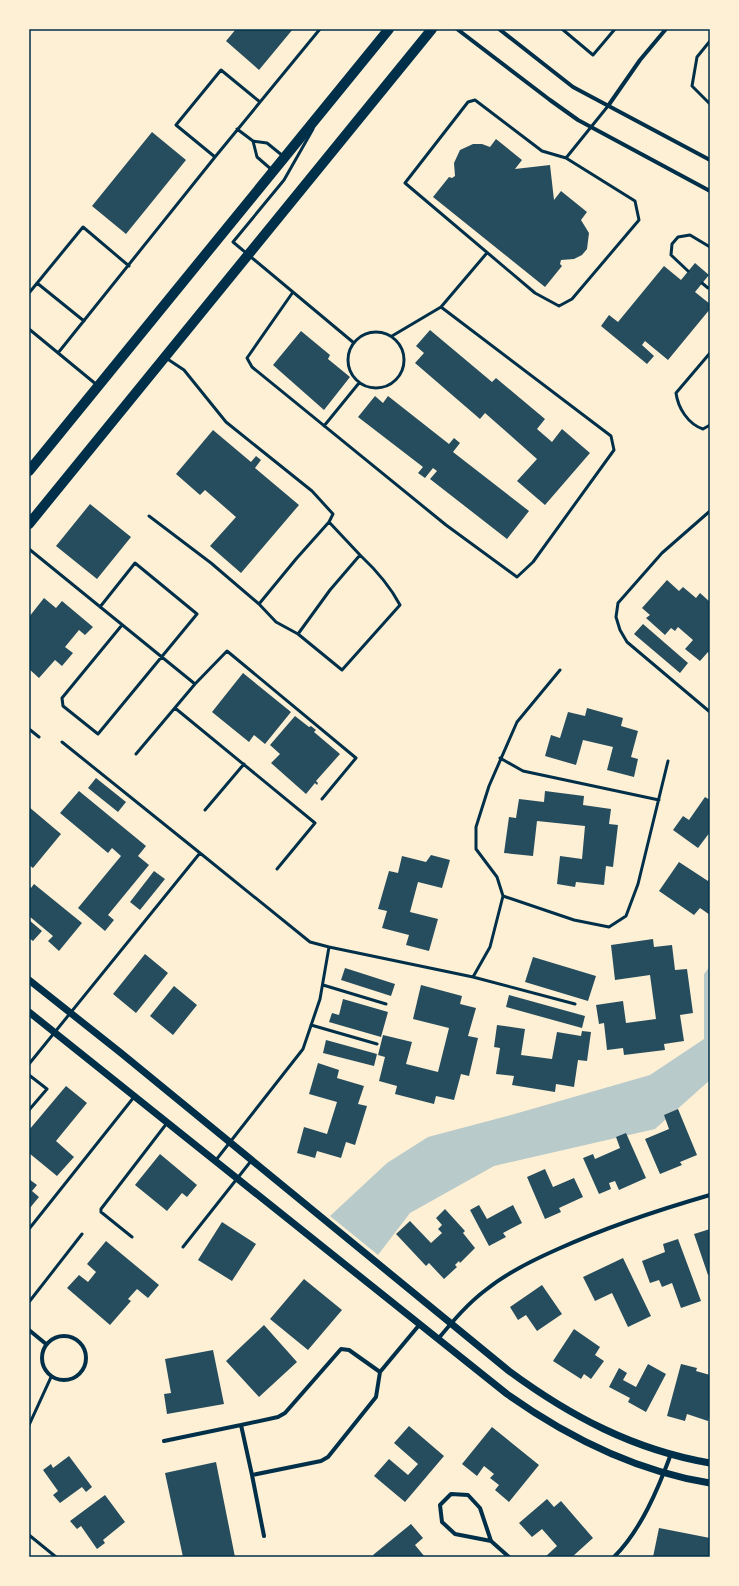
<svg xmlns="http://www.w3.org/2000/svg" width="739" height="1586" viewBox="0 0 739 1586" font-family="Barlow,sans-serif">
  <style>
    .green { fill: #b9caca }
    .building { fill: #264d5e }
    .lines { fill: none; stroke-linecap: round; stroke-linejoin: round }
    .service { stroke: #003049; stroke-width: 3 }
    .minor { stroke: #003049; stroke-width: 4 }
    .tertiary { stroke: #003049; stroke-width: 7 }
    .primary { stroke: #003049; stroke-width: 10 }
    .neatline { fill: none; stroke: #003049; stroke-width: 1.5 }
  </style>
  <rect width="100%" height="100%" fill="#fdf0d5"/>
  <path class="green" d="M710,966V1080L655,1129L494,1166L410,1213L378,1255L330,1216L387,1163L428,1137L511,1115L650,1075L704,1039V974Z"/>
  <path class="building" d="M236,29H293L259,70L226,41Z
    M152,132L186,160L126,234L92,206Z
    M496,139L522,160L515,169L550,165L554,200L561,191L587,212L581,220L589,233L587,249L582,255L574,259L561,260L560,264L562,266L545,287L433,197L449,177L452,178L455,176L454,163L460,150L473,144H482L490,147Z
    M695,263L709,275L695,292L710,304V309L668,360L645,341L642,345L654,356L647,364L601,326L609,315L618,322L664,266L681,280Z
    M430,330L492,382L496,378L545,419L537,429L552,442L562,429L590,453L545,505L517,481L537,459L485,413L480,419L415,363L424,353L416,346Z
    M301,331L330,355L328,359L350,377L324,410L273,365Z
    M375,396L383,403L388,396L449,444L454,438L460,443L453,452L529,511L507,539L430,479L437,471L433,468L425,478L418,473L423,467L358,417Z
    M213,430L251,462L256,456L261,460L255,468L299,505L241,573L210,546L236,517L205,490L200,495L176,474Z
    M90,504L131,537L97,579L56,546Z
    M667,580L679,591L683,587L696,598L700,593L710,602V654L708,652L700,661L685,649L693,640L678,627L675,631L671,628L665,635L646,618L650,615L642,608Z
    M44,598L56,608L62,601L93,627L85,635L79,630L65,647L73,653L62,666L55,660L39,678L29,669V617Z
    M643,624L688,663L680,673L634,634Z
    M243,673L291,712L265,744L254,735L249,742L212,712Z
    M587,708L623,718L621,726L638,731L631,757L638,759L634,777L607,770L613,747L583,740L576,765L545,756L551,735L560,738L568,712L585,716Z
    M295,716L309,727L311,726L316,730L314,732L340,754L316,781L318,783L317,785L315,783L306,794L271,763L280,754L270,745Z
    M96,778L126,802L118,812L88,788Z
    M79,791L146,846L138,856L149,865L108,915L114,920L105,931L78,908L121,856L112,848L108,853L60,813Z
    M545,791L584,796L583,805L611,809L609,824L618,825L613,867L606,866L604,885L576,882L575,887L557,884L560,856L582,859L585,826L537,821L533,856L504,853L509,817L516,818L519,799L544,802Z
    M705,797L710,800V832L698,848L673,830L683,816L689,820Z
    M29,807L61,834L33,868L29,865Z
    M431,855L450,860L442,888L418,882L410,912L438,919L429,951L406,945L409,935L382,928L387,911L378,909L389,871L398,873L402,856L426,862Z
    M679,862L708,881L710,878V915L700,908L694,915L659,891Z
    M154,871L165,879L140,910L130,902Z
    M34,884L82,923L59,951L48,941L53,936L29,916V886L31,888Z
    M29,920L42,931L33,941L29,938Z
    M653,939L654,947L672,945L675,970L687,969L693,1013L680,1015L684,1041L664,1044L665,1050L624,1055L623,1048L607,1050L604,1023L599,1024L596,1005L623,1001L626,1023L656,1019L650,975L615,980L611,945Z
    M145,954L168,973L136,1013L113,994Z
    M533,957L596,976L588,1001L525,982Z
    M345,968L395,984L391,996L341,980Z
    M421,985L462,996L460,1004L476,1008L468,1036L478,1038L469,1076L461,1074L454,1100L436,1096L434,1104L395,1094L397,1086L379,1081L385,1057L378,1055L383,1035L412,1042L406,1064L438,1072L449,1028L413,1019Z
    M174,986L197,1005L173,1035L150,1016Z
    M509,995L585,1016L582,1028L506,1007Z
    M343,999L388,1012L381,1037L329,1022L332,1013L339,1015Z
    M497,1025L525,1029L521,1055L552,1059L557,1032L581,1036L582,1031L591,1032L587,1061L578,1060L574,1087L556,1084L555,1092L512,1085L514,1076L496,1074L500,1048L494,1047Z
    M326,1040L377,1054L374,1066L323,1053Z
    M318,1063L339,1070L337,1078L364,1086L358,1104L367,1106L355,1145L346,1142L341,1158L317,1151L315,1158L297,1153L304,1127L327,1134L337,1102L309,1094Z
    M66,1086L87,1103L56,1141L74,1157L57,1176L29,1153V1130Z
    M678,1109L697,1155L680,1162L682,1165L660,1174L645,1139L669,1129L664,1115Z
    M626,1133L646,1178L619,1190L615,1181L609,1183L611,1189L599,1194L583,1158L593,1154L595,1159L620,1148L616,1137Z
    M160,1154L197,1185L187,1197L182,1193L167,1211L135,1185Z
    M545,1169L553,1187L574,1178L583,1197L559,1208L561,1212L545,1219L527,1177Z
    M29,1179L37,1185L32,1191L39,1197L29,1209Z
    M479,1205L487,1219L513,1205L522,1223L503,1233L506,1237L489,1246L470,1210Z
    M445,1209L465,1231L463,1233L475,1248L460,1263L459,1261L455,1265L457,1267L444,1279L429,1263L426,1266L396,1234L410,1221L431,1243L442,1233L438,1229L442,1225L436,1218Z
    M222,1222L256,1244L232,1281L198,1260Z
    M710,1229V1274L708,1275L694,1234Z
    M678,1239L701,1301L681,1308L672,1283L662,1287L659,1280L650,1283L642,1261L665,1252L663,1244Z
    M106,1241L159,1285L148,1298L137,1289L128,1299L131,1301L110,1325L67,1288L79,1275L88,1282L96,1272L87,1264Z
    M623,1258L651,1316L628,1327L612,1293L595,1301L583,1277Z
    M304,1279L342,1310L308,1350L270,1319Z
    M542,1285L562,1314L537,1331L526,1315L518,1320L510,1307Z
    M264,1325L297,1362L259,1397L226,1361Z
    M574,1329L600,1347L595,1355L604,1361L591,1379L584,1374L581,1379L553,1361Z
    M213,1350L224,1404L167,1414L164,1394L171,1393L165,1359Z
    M648,1364L666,1374L646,1412L628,1402L630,1398L609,1387L619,1368L627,1373L623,1380L636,1387Z
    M681,1364L697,1368L696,1371L710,1375V1412L708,1421L687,1414L685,1421L667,1416Z
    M409,1426L444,1456L405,1502L374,1476L389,1459L408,1475L418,1464L394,1443Z
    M492,1427L539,1465L509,1502L495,1490L499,1485L490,1478L494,1474L484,1466L477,1476L462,1464Z
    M69,1456L92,1487L86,1492L82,1487L60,1503L53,1495L58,1491L43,1470L51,1464L53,1468Z
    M216,1462L235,1557H183L165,1473Z
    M105,1495L125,1522L103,1540L105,1543L97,1549L81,1526L77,1529L70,1521Z
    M547,1499L554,1507L561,1501L593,1538L572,1557H545L557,1546L542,1529L532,1537L519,1523Z
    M411,1524L423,1538L415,1545L425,1557H375L373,1555Z
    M659,1528L710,1538V1557H653Z"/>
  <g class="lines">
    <path class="service" d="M562,29L593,55L615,29
      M710,41L697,57L692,86L710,104
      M237,129L253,141L267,143L283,156
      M313,129L284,180L233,242L354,343
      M253,141L257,157L272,170
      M215,157L176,125L221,70L260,102
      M566,158L635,201L639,220L572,299L559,306L535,293L405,183L468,102L475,100L542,151L566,158L608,106
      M688,271L671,255L672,244L678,237L690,235L710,247
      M37,283L84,321
      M702,283L708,288L710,287
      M293,292L247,358L252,367L446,525L517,577L533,562L614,450L611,436L441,307L392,336
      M29,293L83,227L129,266
      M441,307L486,254
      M29,329L97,385
      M348 360a28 28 0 1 1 56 0a28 28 0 1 1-56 0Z
      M58,353L215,157L320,29
      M710,353L676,393C678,408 688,424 703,429L710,425
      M166,358L184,370L226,422L312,491L333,514L329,522L296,559L259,604L276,622L298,634L330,590L360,555L329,522
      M324,426L359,383
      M710,511L662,553L618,603L616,617L620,630L627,642L710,712
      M149,516L211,563L259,604
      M29,549L195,684L227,651L356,758L322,799
      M100,607L135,563L197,614L98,734L63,706L62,698L122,625
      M298,634L342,670L400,605C390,586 376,570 360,555
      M175,708L315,823L277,869
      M29,729L39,737
      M62,742L200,853
      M136,754L195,684
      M500,758L523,771L659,800
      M205,810L244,764
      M503,896L574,920L609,927L626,916L638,884L668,761
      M473,977L575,1004
      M323,985L386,1004
      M311,1025L377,1044
      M29,1064L200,853L310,942L329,947
      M29,1075L47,1089L29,1110
      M216,1160L303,1049L320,999L329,947L473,977L490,947L503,896L497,877L476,849V827L489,786L517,722L560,670
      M29,1229L134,1097
      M132,1237L101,1212V1209L167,1123
      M183,1247L251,1161
      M29,1302L82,1234
      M29,1425L51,1377
      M29,1535L56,1557"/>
    <path class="minor" d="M457,29L550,100L578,120L710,191
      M499,29L573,87L710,160
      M608,106L640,60L666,29
      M29,1330L46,1344
      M42 1358a22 22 0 1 1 44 0a22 22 0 1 1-44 0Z
      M438,1339C453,1321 468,1303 487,1289C508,1272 533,1260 558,1249C607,1227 658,1210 710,1195
      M241,1425L278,1417L285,1413L341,1349L349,1350L380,1372
      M164,1441L241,1425L252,1475
      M451,1494L468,1495L480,1508L491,1541L455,1534L442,1522L440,1505Z
      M264,1536L252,1475L321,1461L328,1457L376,1397L380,1372L420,1324
      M491,1541L509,1557
      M614,1557C641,1530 658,1489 671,1454"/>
    <path class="tertiary" d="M29,980L121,1053L509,1371C570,1416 634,1450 710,1463
      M29,1012L507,1394C569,1438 635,1471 710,1483"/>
    <path class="primary" d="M29,471L389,29
      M29,524L432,29"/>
  </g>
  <rect width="739" height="1586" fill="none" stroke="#fdf0d5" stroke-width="60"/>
  <rect x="30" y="30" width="679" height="1526" class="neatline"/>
</svg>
